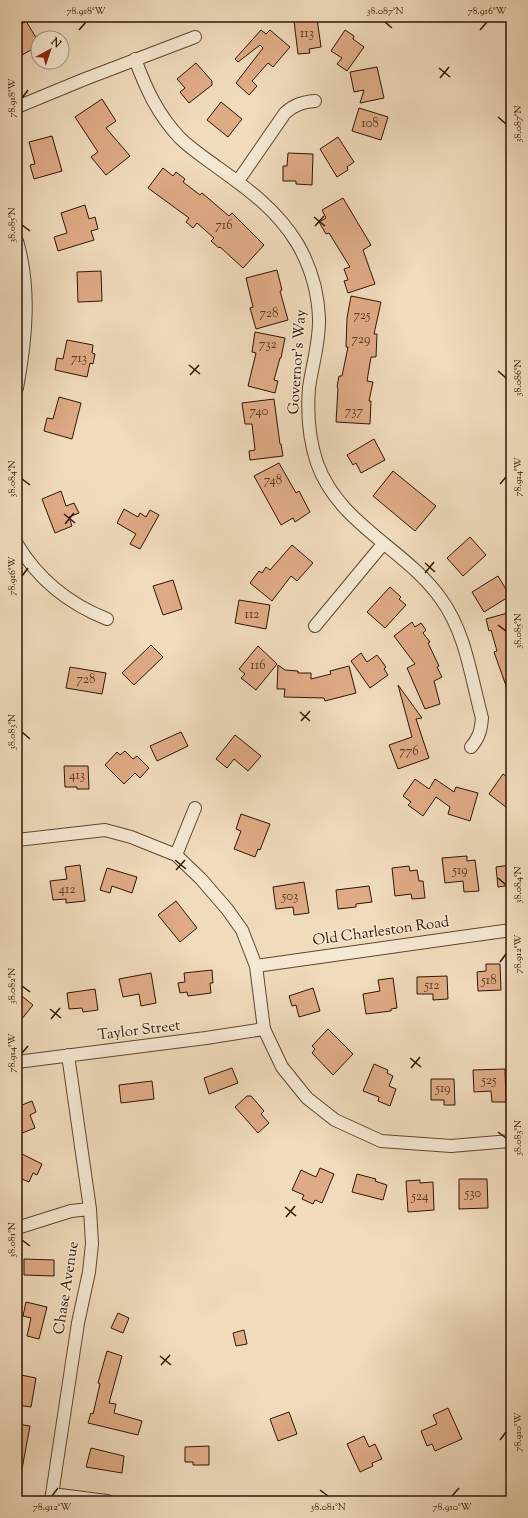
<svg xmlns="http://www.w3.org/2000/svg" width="528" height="1518" viewBox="0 0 528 1518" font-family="'Sorts Mill Goudy',serif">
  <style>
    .building { fill: #dfab86; stroke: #2f1504 }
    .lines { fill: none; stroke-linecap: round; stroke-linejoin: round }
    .street-casing { stroke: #5f4632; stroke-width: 14 }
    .street { stroke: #f5e8d3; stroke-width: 12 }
    .ticks { fill: none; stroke: #2f1504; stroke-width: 1.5 }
    .labels { text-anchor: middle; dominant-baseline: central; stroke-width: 3; stroke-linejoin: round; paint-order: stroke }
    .number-label { font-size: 13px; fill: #5b3a24 }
    .street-label { font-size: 15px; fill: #2f1504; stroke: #f5e8d3 }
    .neatline { fill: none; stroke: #2f1504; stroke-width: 1.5 }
    .ticks-label { font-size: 10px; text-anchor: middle; fill: #2f1504 }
  </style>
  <rect width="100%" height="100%" fill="#f0dbbc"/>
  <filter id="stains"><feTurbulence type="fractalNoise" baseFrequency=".005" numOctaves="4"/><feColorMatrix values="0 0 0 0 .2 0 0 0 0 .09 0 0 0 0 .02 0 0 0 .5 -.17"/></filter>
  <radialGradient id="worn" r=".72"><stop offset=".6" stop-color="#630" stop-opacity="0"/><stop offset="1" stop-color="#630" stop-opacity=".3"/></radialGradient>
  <path class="building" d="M317,18L321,47L309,49L310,53L298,54L294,21Z
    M26,21L38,41V46L17,58V27Z
    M261,30L266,34L270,30L290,47L273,67L268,63L252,81L257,86L249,95L236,83L263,48L260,45L238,62L235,59Z
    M345,30L354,36L353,39L364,47L347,71L337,64L342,58L331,51Z
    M196,63L212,81V85L189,103L180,92L185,88L177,79Z
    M377,67L384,98L360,103L364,90L354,92L350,72Z
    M102,99L116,121L106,128L130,156L106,175L91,157L98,152L75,117Z
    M221,102L242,119L228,137L207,120Z
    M359,108L388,117L381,140L352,131Z
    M52,136L62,171L34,179L30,165L35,164L29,142Z
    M338,137L354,162L347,167L348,170L337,177L320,149Z
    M288,153L313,154L312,185L296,184V181H283V166H287Z
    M163,168L173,176L176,172L185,179L183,182L200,195L202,193L229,216L232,213L264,245L243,268L220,247L219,248L211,241L214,238L197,223L193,228L186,222L189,218L148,188Z
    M343,198L371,245L363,250L375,284L348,293L344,281L348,280L344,269L350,267L329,233L326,234L319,222L326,218L322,210Z
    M85,205L89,219L95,217L98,229L91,231L94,240L58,251L54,237L67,233L61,213Z
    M277,270L282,290L280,291L288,320L256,329L250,308L253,307L246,278Z
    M101,271L102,301L78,302L77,272Z
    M351,296L381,302L374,334H377L376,357H371L367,381L373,382L369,401H371L370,424L336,422L338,388L337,387L339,376H342L348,347H346L347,318Z
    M255,332L285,338L281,358H280L274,380L278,381L275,393L248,386L256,353L252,352Z
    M67,340L93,345L92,353L95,354L93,364L90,363L87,377L55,370L57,358L63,359Z
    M59,397L81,403L72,439L44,431L47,418L53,419Z
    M274,399L280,444H281L283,456L250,460L249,451L255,450L252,424H245L242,403Z
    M374,439L385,460L361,473L356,463L353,465L347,455Z
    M279,463L296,493L299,491L310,512L295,522L293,518L281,525L254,476Z
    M393,471L436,506L415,531L373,496Z
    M61,491L66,506L74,503L79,513L69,517L72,526L55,533L42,499Z
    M124,509L138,517L140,513L146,517L150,510L159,515L140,549L130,544L136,534L117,523Z
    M470,537L486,555L463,576L447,558Z
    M292,545L313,563L297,581L291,576L272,601L250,583L259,571L262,573L266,567L270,570Z
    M498,576L510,596L484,612L472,592Z
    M173,580L182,609L163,615L153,586Z
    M390,587L401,597L399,599L406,605L385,628L367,612Z
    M239,600L270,605L266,629L235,623Z
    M511,612V697H510L494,652L497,651L491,630L489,631L486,619Z
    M412,622L415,627L421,623L426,630L423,633L430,642L428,643L439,666L437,667L442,677L434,681L440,704L425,709L407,668L415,664L394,636Z
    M151,645L163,657L134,685L122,673Z
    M258,646L277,664L256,690L241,678L245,674L239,669Z
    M361,653L367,662L377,655L386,667L384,669L388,675L370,688L351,661Z
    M278,665L285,670L298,671V673H311V679L331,674L330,671L349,666L356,693L325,701L324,698L284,697L285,689H277Z
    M70,667L106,673L102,694L66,688Z
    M398,685L422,718L416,719L429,758L398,769L389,745L412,737Z
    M181,732L188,746L157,761L150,746Z
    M235,735L261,756L248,771L234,759L227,768L216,759Z
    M125,751L133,759L137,756L149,768L140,778L135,773L124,784L105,765L117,752L120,755Z
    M64,766H88L89,789H77V787H65Z
    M503,774L511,780V811L489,794Z
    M415,779L429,789L435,779L454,792L456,787L478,793L470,821L448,814L450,807L436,797L423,816L408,805L411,802L403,796Z
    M241,814L270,824L260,850L258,849L255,857L234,849L241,831L236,829Z
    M467,856V861L475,860L479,891L464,892L463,881L445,883L442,858Z
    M80,865L85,901L66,903V899L53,900L50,881L67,879L65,867Z
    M511,865V885L498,887L496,867Z
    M409,866L410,871L417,870L419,881H423L425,898L412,899L411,894L395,896L392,868Z
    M107,868L137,877L132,893L112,886L110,893L100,890Z
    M304,882L309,913L294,915L293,907L276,909L273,887Z
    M369,886L372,902L356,904V907L338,909L336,890Z
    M176,901L197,928L180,942L158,915Z
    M486,964H500L501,990L478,991L477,972L486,971Z
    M212,970L213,983H210L211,993L188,996L187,992L180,993L178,983L185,982L184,973Z
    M151,973L156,1003L141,1006L139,994L123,997L119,979Z
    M447,976L448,999L433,1000V994H417V977Z
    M393,978L397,1008L391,1009V1011L366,1014L363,994L380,991L378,980Z
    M313,988L320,1011L299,1017L296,1005L292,1006L289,996Z
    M95,989L98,1010L83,1012L82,1008L69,1009L67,993Z
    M17,992L33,1005L17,1025Z
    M328,1029L353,1054L333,1075L312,1053L315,1049L312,1046Z
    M374,1064L388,1070L387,1073L393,1076L389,1086L396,1089L390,1106L378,1101L379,1097L363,1091Z
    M232,1068L238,1083L209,1094L204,1078Z
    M505,1069L506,1102H492L491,1091L474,1092L473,1070Z
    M431,1079H454L455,1105H444V1100H431Z
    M152,1081L154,1099L121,1103L119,1085Z
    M247,1096H251L264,1111L261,1114L269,1123L258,1133L235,1107Z
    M32,1101L36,1112L30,1115L35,1128L17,1135V1107Z
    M20,1153L42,1164L37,1175L33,1173L29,1182L17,1177V1160Z
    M320,1168L334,1174L322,1203L315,1200L313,1204L302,1199L304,1195L292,1190L301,1170L316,1177Z
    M357,1174L376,1179L375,1181L387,1185L383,1200L352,1192Z
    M459,1179H487L488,1208L459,1209Z
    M420,1180V1183L433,1182L434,1210L408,1212L406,1181Z
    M24,1259L54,1260V1276L24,1275Z
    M26,1302L47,1307L39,1339L27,1336L31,1318L23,1316Z
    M118,1313L129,1318L123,1333L111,1328Z
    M244,1330L247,1344L236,1346L233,1333Z
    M107,1351L122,1356L109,1403L116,1404L114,1413L142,1421L138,1435L88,1423L91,1413L93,1414L100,1384L98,1383Z
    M21,1375L36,1378L31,1407L17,1405Z
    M448,1408L462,1439L435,1451L432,1444L427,1446L421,1431L437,1424L433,1415Z
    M289,1412L297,1434L278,1441L270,1419Z
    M17,1424L30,1426L22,1469H17Z
    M364,1436L369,1447L375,1444L382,1459L372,1463L373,1466L360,1472L347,1444Z
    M209,1446V1465H193V1462H185V1447Z
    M91,1448L124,1456L122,1473L86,1467Z"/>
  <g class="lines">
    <g class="street-casing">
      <path id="street" d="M135,59C146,89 158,115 180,138C191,149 205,158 217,167C248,189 277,210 297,243C310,265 318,292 319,318C320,342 312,365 309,388C307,413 309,439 317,463C339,525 405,548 441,599C466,633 471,678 482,718C481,730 479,738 471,747
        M17,107L85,79L195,37
        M238,181L285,113C294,105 302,102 315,101
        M17,241C31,288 26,340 17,388
        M17,544C38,579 69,604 107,619
        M315,626L383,544
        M17,840L105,830L131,837L176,855L201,879L227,909L242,930L256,966L264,1029L282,1067L307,1098L335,1120L381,1141L451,1146L511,1141
        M176,855L195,808
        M256,966L511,930
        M17,1062L206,1038L264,1029
        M17,1228L71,1211L90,1209
        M52,1494L107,1501
        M51,1501L78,1323L89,1272L92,1244L90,1209L68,1055"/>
    </g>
    <use href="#street" class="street"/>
  </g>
  <path class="ticks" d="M385,22L392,28M79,30L86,22M480,30L487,22M439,68L450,77M440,78L449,67M22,98L28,90M498,117L506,124M314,217L325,226M22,225L30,231M315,226L324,216M189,365L200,374M498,371L506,378M190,375L199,365M22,479L30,485M500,484L506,477M64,514L75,523M65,524L74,513M425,563L435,572M425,573L434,562M22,576L28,568M498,625L506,631M300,712L310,721M301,721L310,711M22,732L30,739M175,860L186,869M176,870L185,860M498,878L506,885M500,962L506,954M22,986L30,992M50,1009L61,1018M51,1019L60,1008M22,1053L28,1046M410,1058L421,1067M411,1068L420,1057M498,1132L506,1138M285,1207L296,1216M286,1217L295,1206M22,1240L30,1246M160,1356L171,1365M161,1365L170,1355M500,1440L506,1432M320,1490L328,1496M52,1496L58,1488M452,1496L459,1488"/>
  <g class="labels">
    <g class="number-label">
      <text x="307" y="34">113</text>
      <text x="370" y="124">108</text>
      <text x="224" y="226">716</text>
      <text x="269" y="314">728</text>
      <text x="362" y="316">725</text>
      <text x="361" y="340">729</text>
      <text x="268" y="345">732</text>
      <text x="79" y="359">713</text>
      <text x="259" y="412">740</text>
      <text x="354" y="412">737</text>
      <text x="273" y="481">748</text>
      <text x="252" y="615">112</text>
      <text x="258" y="666">116</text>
      <text x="86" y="680">728</text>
      <text x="409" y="752">776</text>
      <text x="77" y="776">413</text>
      <text x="460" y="871">519</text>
      <text x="67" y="890">412</text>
      <text x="290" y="897">503</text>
      <text x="489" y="981">518</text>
      <text x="432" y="986">512</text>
      <text x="489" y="1081">525</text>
      <text x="443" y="1089">519</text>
      <text x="473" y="1194">530</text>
      <text x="420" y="1197">524</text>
    </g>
    <g class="street-label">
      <text transform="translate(298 362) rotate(-86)">Governor's Way</text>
      <text transform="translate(381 932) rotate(-8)">Old Charleston Road</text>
      <text transform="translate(139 1031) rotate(-7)">Taylor Street</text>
      <text transform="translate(67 1288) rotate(-81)">Chase Avenue</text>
    </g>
  </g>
  <rect width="528" height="1518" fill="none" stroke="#f0dbbc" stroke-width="44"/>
  <g transform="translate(50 50) rotate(40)"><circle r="19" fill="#f5e8d3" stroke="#a69480"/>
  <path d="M0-3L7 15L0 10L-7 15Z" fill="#8f2418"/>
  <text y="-6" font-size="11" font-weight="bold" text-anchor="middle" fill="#2f1504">N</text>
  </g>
  <rect x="22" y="22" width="484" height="1474" class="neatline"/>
  <g class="ticks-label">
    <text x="86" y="14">78.918°W</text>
    <text x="385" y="14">38.087°N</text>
    <text x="487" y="14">78.916°W</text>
    <text transform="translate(11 98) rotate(-90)" y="4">78.918°W</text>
    <text transform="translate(517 124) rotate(-90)" y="4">38.087°N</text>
    <text transform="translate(11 225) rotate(-90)" y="4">38.085°N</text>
    <text transform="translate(517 378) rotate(-90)" y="4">38.086°N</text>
    <text transform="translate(517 477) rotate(-90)" y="4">78.914°W</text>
    <text transform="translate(11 479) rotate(-90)" y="4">38.084°N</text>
    <text transform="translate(11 576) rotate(-90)" y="4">78.916°W</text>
    <text transform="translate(517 631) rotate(-90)" y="4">38.085°N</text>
    <text transform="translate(11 732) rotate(-90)" y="4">38.083°N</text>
    <text transform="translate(517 885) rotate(-90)" y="4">38.084°N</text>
    <text transform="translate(517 954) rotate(-90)" y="4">78.912°W</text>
    <text transform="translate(11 986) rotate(-90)" y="4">38.082°N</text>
    <text transform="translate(11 1053) rotate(-90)" y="4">78.914°W</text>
    <text transform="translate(517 1138) rotate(-90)" y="4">38.083°N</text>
    <text transform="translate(11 1240) rotate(-90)" y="4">38.081°N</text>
    <text transform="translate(517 1432) rotate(-90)" y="4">78.910°W</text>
    <text x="52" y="1510">78.912°W</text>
    <text x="328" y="1510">38.081°N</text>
    <text x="452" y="1510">78.910°W</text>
  </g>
  <rect width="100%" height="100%" filter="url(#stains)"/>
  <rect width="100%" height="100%" fill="url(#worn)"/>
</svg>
